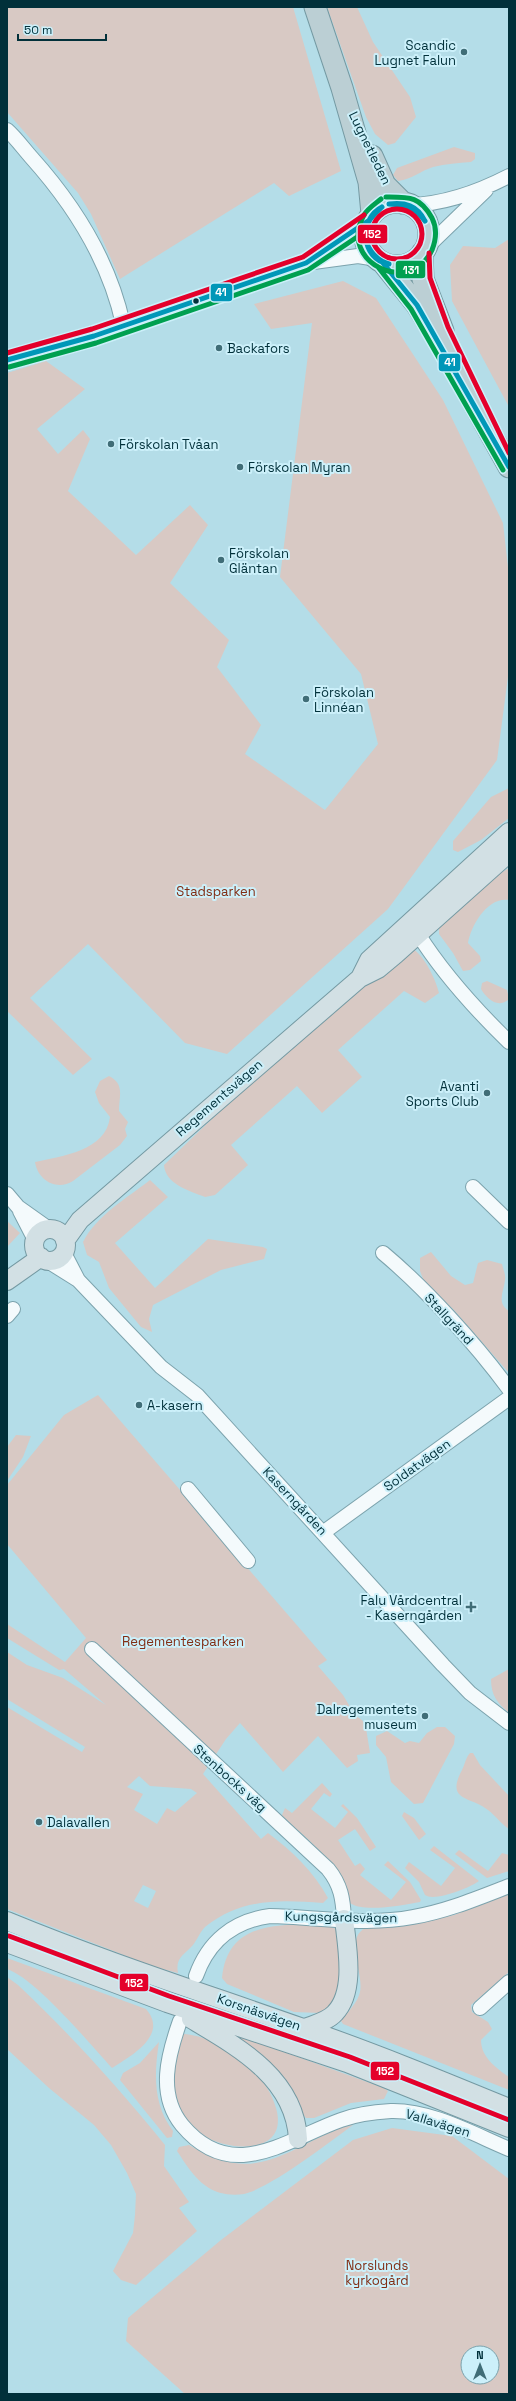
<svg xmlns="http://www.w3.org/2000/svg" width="516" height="2401" viewBox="0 0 516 2401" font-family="'Space Grotesk',sans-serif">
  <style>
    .green { fill: #d8c9c4; fill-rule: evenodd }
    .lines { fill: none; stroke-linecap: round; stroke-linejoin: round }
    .minor-casing { stroke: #7ca3ad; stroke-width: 16 }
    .major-casing { stroke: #7499a2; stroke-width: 20 }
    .highway-casing { stroke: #7499a2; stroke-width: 23 }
    .minor { stroke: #f4fafc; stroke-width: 14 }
    .major { stroke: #d2e0e4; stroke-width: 18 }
    .highway { stroke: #bbcfd4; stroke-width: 21 }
    .bus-1-casing { stroke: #ccf0fa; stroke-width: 8 }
    .bus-2-casing { stroke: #ccf0fa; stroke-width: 8 }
    .bus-3-casing { stroke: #ccf0fa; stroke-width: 8 }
    .bus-1 { stroke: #0097b8; stroke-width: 5 }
    .bus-2 { stroke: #00a050; stroke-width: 5 }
    .bus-3 { stroke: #e4002b; stroke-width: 5 }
    .poi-dot { fill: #406d77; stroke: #ccf0fa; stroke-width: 1.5 }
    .bus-dot { fill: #01303a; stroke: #ccf0fa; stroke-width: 1.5 }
    .labels { text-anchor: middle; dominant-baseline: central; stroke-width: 4; stroke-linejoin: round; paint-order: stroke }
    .poi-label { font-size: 13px; fill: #01303a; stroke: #ccf0fa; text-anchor: start }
    .street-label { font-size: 13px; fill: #01303a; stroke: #ccf0fa }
    .park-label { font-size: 13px; fill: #812d14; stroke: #ccf0fa }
    .line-badge { stroke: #ccf0fa; stroke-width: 1.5 }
    .badge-label { font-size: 11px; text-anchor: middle; font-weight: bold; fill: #fff }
  </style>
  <rect width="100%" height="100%" fill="#b4dde8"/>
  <path class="green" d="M7,7H293L341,171L289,196L274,183L120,279L91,214L78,193L7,112Z
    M327,7H357L373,42L410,97L416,117L395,143L388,145L375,134L366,117Z
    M454,147L475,153V159L471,162C458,163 446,164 433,167C420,171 413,179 398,181L393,175L397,168Z
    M509,239V407L452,301L450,265L463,246L495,248Z
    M343,281L376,298L443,400L503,523L509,576V669L497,760L388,909L227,1054L185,1043L88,944L30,998L92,1059L73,1075L7,1011V373L46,361L85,389L37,429L58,454L83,430L90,439L68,491L136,555L190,505L208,525L170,583L229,640L217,667L261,725L245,754L325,810L378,744L361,674L280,577L312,323L271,329L254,304Z
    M509,788V818L481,840L458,852L453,850V841L491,797Z
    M509,868V900C488,896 471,925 468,943L480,956L481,961L470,970L463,971L453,953L439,934V925L487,881Z
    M411,948C424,954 436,980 439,993L425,1003L404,991L338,1050L362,1077L322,1113L297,1086L231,1145L248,1165L215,1195L205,1197C190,1191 165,1184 164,1165L292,1042Z
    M487,981L507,990L509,999C498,1009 487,999 481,989L482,983Z
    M109,1076C125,1084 119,1096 119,1111L128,1122L125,1129L127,1136L120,1145L73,1181C57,1191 38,1181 35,1162C62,1156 106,1151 110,1117L99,1103L95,1092L100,1081Z
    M150,1180L168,1197L115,1243L155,1288L208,1239L263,1247L267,1249L264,1259L221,1270L153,1305L149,1319L152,1332L141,1327L109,1288L99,1262L87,1255L83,1242C96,1216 127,1198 150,1180Z
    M7,1221L20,1233L7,1247Z
    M431,1252L451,1276L465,1285L473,1283L478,1263L487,1260L502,1264C503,1269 506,1275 505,1280C504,1291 496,1303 509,1311V1373L452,1308L435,1295L425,1284L420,1271V1258Z
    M98,1395L327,1660L318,1666L343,1695L355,1715L363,1721L366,1728L370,1753L357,1755L358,1761L347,1768L318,1736L283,1772L240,1723L226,1739L203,1774L261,1839L268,1833C292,1851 314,1872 328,1898L323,1903C279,1900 242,1898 205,1927C200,1932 197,1940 193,1945C184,1955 175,1958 178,1973L154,1967L7,1909V1707L82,1752L85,1747L7,1699V1652L27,1665L63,1678L106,1705L64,1669L59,1670L7,1638V1624L65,1662L86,1638L7,1544V1485L64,1415ZM139,1776L150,1786L191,1789L197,1793L175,1812L167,1808L157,1824L134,1810L143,1794L127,1787ZM143,1885L156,1891L148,1908L134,1901Z
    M16,1435L31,1436L23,1457L7,1481V1447Z
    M509,1669V1713C497,1703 491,1695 491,1679Z
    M437,1727H445L455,1736L454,1744L423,1803L414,1804L391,1782L386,1757L376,1745V1736L387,1731L405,1743L410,1741L419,1743L427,1733Z
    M470,1753H473L480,1765L509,1796V1829C500,1823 496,1816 488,1810C471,1796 445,1802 462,1770C465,1764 466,1757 470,1753Z
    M322,1783L332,1794L330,1797L324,1793L311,1809L335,1828L348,1812L341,1806L343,1804L357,1818L376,1847L370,1851L355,1829L338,1840L355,1866L360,1863L365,1869L360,1875L391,1900L406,1882L384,1865L388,1861L410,1882L421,1900L420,1902C403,1905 364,1913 350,1903C343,1875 323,1853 302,1834C295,1828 285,1824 282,1815L285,1808L292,1813Z
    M404,1812L414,1818L426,1834L419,1840L402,1816Z
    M434,1846L479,1881C470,1888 434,1902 425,1895L419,1882L405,1868L409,1862L441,1886L455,1868L430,1850Z
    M459,1850L488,1871L502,1853L509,1855V1871L487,1878L455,1854Z
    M509,1892V1972L471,2005L472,2012L488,2022L492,2029L481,2040C481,2057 496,2068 509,2077V2090L343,2024L341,2021C347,2013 358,2002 360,1992C364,1973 344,1940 365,1928L414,1923L454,1915Z
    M311,1924L329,1926L339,1930L344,1971L336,2001L321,2013L294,2012L227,1984L222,1978C227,1926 269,1925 311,1924Z
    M7,1958L146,2009C169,2035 131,2056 112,2068C90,2044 35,1978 7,1969Z
    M7,1977L18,1985C71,2035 119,2088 165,2145L164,2166L189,2202L179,2208L197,2231L136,2285L121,2280L113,2271L133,2233L135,2215L136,2194L127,2173L111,2145L94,2125L49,2088L7,2049Z
    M184,2034C211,2036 230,2052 250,2069C263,2080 271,2091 276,2108C291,2160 215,2152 192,2127C182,2117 176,2099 174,2086C171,2071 175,2054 176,2040Z
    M240,2036L384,2088L388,2091L384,2099L351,2103L314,2118H306L236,2037Z
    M159,2042C154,2074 153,2105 173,2131L172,2137L167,2138L120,2080L123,2073L140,2063Z
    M353,2125C328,2143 272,2187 244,2194C231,2196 217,2194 206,2186C194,2178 185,2163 177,2151L179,2147L189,2145C241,2176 265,2165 316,2139C327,2134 340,2126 353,2125Z
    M392,2128L452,2136L509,2179V2394H185L126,2341L128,2318L221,2240L353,2140ZM468,2353H492V2377H468Z"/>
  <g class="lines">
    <g class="minor-casing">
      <path id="minor" d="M7,130C16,138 23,148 31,157C75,206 109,260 123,324
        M410,205C446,204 478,192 509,176
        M426,248L486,190
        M308,262L368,221
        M7,360L94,336L306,263L358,256L377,259
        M418,934C444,975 474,1008 509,1042
        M473,1187L509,1222
        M7,1194L18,1207L49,1229
        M20,1211L35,1240
        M64,1253L78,1280
        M383,1253C426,1289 475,1343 509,1389
        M46,1260L78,1280L161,1367L197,1395L443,1665L470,1693L509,1723
        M7,1316L13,1309
        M188,1489L248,1561
        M324,1532L509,1398
        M92,1649L328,1869C341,1885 343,1899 344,1919
        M196,1976C208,1942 233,1921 270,1916C317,1917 367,1926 413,1917C447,1911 478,1898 509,1886
        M480,2008L509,1982
        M180,2021C168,2055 157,2094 182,2125C232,2185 285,2140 341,2120C357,2114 374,2112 391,2111C431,2110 473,2134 509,2149"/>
    </g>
    <g class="major-casing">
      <path id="major" d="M360,978L369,960L509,832
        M34 1245a16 16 0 1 1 32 0a16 16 0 1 1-32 0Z
        M65,1241L80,1220L360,978L378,969L396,954L509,853
        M7,1281L41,1257
        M7,1921C104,1961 204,1993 303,2028C373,2052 441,2080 509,2108
        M7,1943L167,2003L347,2063L509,2128
        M191,2019C238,2047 295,2078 298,2139
        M305,2028C315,2024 328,2021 335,2013C356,1991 347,1947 344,1919"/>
    </g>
    <g class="highway-casing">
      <path id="highway" d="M315,7L342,88L369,182L372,214
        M372,156L385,185L403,203
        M365 234a32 32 0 1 1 64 0a32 32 0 1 1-64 0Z
        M422,253L423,279L443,331
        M383,263L417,305L442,346L509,467"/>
    </g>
    <use href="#minor" class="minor"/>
    <use href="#major" class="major"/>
    <use href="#highway" class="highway"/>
    <g class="bus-1-casing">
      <path id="bus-1" d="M389,204C405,205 415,207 425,221
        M389,204C405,202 417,205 425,221
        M382,207C375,214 367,220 366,230C363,245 375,260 389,264
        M382,207C358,219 361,260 389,264
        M383,263L417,305L509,467
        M7,360L94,336L306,263L368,221"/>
    </g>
    <g class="bus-2-casing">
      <path id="bus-2" d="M381,199C375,204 368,208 364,215C337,262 410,297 432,250C436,240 437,228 432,218C420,196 409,197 386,197
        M378,267L411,309L503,470
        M9,367L96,343L308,270L372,227"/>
    </g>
    <g class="bus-3-casing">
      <path id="bus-3" d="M372 234a25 25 0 1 1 50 0a25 25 0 1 1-50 0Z
        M429,253L430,278L448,327L509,453
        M7,353L92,329L303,257L364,215
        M9,1936L169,1996L350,2057L509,2120"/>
    </g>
    <use href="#bus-1" class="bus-1"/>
    <use href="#bus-2" class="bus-2"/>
    <use href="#bus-3" class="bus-3"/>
  </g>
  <g class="poi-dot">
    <circle cx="464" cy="52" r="4"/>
    <circle cx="219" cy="348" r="4"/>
    <circle cx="111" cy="444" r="4"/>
    <circle cx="240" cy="467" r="4"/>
    <circle cx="221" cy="560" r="4"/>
    <circle cx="306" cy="699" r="4"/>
    <circle cx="487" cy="1093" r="4"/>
    <circle cx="139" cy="1405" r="4"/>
    <path d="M469 1601h4v4h4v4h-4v4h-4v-4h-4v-4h4z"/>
    <circle cx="425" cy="1716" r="4"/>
    <circle cx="39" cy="1822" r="4"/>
  </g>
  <circle class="bus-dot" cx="196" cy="301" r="3.5"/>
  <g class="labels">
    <g class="poi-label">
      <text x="456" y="45" text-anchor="end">Scandic<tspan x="456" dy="15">Lugnet Falun</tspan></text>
      <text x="227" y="348">Backafors</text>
      <text x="119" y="444">Förskolan Tvåan</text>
      <text x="248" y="467">Förskolan Myran</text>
      <text x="229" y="553">Förskolan<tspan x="229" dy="15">Gläntan</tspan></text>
      <text x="314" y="692">Förskolan<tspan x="314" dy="15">Linnéan</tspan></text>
      <text x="479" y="1086" text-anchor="end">Avanti<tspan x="479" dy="15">Sports Club</tspan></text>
      <text x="147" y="1405">A-kasern</text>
      <text x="462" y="1600" text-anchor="end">Falu Vårdcentral<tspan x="462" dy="15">- Kaserngården</tspan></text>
      <text x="417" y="1709" text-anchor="end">Dalregementets<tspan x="417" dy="15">museum</tspan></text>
      <text x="47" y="1822">Dalavallen</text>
    </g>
    <g class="street-label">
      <text transform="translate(370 148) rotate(64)">Lugnetleden</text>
      <text transform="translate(219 1098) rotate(-41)">Regementsvägen</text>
      <text transform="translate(449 1319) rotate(47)">Stallgränd</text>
      <text transform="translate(417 1465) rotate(-36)">Soldatvägen</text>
      <text transform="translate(295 1501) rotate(47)">Kaserngården</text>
      <text transform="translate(230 1778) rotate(42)">Stenbocks väg</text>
      <text transform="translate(341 1917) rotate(1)">Kungsgårdsvägen</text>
      <text transform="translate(259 2012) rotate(19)">Korsnäsvägen</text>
      <text transform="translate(438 2123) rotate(17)">Vallavägen</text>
    </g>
    <g class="park-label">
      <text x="216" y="891">Stadsparken</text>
      <text x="183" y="1641">Regementesparken</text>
      <text x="377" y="2265">Norslunds<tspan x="377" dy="15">kyrkogård</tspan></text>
    </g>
  </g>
  <g class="line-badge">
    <rect x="357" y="224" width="31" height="20" rx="4" fill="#e4002b"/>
    <rect x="395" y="260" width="31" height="19" rx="4" fill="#00a050"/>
    <rect x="210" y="283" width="23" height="19" rx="4" fill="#0097b8"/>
    <rect x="438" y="353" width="23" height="19" rx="4" fill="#0097b8"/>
    <rect x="119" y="1973" width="30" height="19" rx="4" fill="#e4002b"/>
    <rect x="370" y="2061" width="30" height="20" rx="4" fill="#e4002b"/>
  </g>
  <g class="badge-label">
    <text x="372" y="238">152</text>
    <text x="411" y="274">131</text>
    <text x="221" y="296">41</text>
    <text x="450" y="366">41</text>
    <text x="134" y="1987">152</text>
    <text x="385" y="2075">152</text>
  </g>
  <rect width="516" height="2401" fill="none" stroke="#01303a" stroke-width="16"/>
  <g transform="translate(480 2365)"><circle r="19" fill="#ccf0fa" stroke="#7ba3ad"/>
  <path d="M0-3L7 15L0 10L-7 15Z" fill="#406d77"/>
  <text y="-6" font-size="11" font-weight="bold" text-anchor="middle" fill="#01303a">N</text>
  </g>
  <path d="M18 34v6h88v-6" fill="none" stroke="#01303a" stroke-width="2"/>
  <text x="24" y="34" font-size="12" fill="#01303a" stroke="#ccf0fa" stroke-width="3" paint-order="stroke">50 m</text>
</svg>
